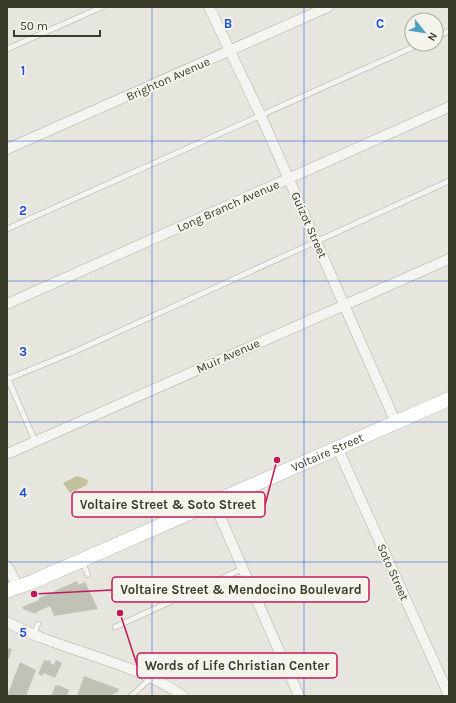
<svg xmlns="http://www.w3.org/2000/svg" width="456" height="703" viewBox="0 0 456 703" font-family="Karla,sans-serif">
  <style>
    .water { fill: #c3c09c }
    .building { fill: #c1c2b6 }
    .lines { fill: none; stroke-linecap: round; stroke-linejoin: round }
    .service-casing { stroke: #afafa4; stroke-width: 6 }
    .minor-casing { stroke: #afafa4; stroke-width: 11 }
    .secondary-casing { stroke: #afafa4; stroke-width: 15 }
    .service { stroke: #f4f5f0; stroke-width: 5 }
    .minor { stroke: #f4f5f0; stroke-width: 10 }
    .secondary { stroke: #fff; stroke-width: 14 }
    .grid { fill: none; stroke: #1d4ed8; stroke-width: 1; stroke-opacity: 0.55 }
    .labels { text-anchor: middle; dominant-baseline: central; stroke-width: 4; stroke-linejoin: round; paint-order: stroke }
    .street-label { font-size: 12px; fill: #3a3b29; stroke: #f4f4ed }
    .grid-label { font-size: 13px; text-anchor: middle; font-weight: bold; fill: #1d4ed8; stroke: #f4f4ed; stroke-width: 4; stroke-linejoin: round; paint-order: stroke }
    .leader { fill: none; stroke: #c2185b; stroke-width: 1.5 }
    .callout-dot { fill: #c2185b; stroke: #f4f4ed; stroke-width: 1.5 }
    .callout { fill: #f4f4ed; stroke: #c2185b; stroke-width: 1.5 }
    .callout-label { font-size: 13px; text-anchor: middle; font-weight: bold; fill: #3a3b29 }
  </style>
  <rect width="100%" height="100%" fill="#e6e6de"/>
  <path class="water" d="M77,476L88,480L87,485L70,493L63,483Z"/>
  <path class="building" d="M77,581L78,585L85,582L98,609L54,616L50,606L37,612L36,614L23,609L22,607L39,600V598Z
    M7,648L12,649L9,659L7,658Z
    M44,660L51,661L50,663L54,665L56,660L62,663L55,678L44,673L42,676L38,674Z
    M20,662L36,670L26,696H7Z
    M84,676L119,689L118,692L109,696H77Z
    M58,685L69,690L67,696H51L55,686Z"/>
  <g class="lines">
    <g class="service-casing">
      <path id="service" d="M436,37L449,31
        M7,49L102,7
        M7,229L420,44
        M7,377L35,441
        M8,379L76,351L449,181
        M82,561L88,575
        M115,627L242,569
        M34,633L38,624
        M131,696L151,678"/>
    </g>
    <g class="minor-casing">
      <path id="minor" d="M209,7L261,116L396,423
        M7,149L328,7
        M7,304L449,107
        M338,449L447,691L448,696
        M7,454L449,259
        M214,503L299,696
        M7,566L19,588
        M7,622C63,652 130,660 183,696"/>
    </g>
    <g class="secondary-casing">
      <g id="secondary">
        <path id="s1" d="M7,591L32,582L449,399"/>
      </g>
    </g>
    <use href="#service" class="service"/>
    <use href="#minor" class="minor"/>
    <use href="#secondary" class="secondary"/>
  </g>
  <path class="grid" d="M152,7V696M304,7V696M7,141H449M7,281H449M7,422H449M7,562H449"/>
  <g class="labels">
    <g class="street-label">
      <text transform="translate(168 79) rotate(-24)">Brighton Avenue</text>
      <text transform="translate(228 206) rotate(-24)">Long Branch Avenue</text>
      <text transform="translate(309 225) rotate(66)">Guizot Street</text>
      <text transform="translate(228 356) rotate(-24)">Muir Avenue</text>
      <text stroke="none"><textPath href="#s1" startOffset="349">Voltaire Street</textPath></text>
      <text transform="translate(393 572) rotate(66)">Soto Street</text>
    </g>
  </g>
  <g class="grid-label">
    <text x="228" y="28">B</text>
    <text x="380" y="28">C</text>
    <text x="23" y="75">1</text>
    <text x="23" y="215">2</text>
    <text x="23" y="356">3</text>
    <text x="23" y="497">4</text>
    <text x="23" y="637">5</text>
  </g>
  <path class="leader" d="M277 460L265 505M34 594L112 590M120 613L137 665"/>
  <g class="callout-dot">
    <circle cx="277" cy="460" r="4"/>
    <circle cx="34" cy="594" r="4"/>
    <circle cx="120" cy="613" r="4"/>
  </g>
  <g class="callout">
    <rect x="72" y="492" width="193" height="25" rx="4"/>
    <rect x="112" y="577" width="257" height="25" rx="4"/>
    <rect x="137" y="653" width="200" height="25" rx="4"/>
  </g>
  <g class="callout-label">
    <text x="168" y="509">Voltaire Street &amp; Soto Street</text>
    <text x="241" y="594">Voltaire Street &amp; Mendocino Boulevard</text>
    <text x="237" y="670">Words of Life Christian Center</text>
  </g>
  <rect width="456" height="703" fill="none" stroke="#3a3b29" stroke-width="16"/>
  <g transform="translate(424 32) rotate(120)"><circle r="19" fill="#f4f4ed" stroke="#aaaa9f"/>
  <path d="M0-3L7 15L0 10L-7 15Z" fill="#4ea1bf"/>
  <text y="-6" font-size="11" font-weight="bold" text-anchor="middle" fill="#3a3b29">N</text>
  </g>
  <path d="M14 30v6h86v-6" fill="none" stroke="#3a3b29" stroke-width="2"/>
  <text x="20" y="30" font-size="12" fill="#3a3b29" stroke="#f4f4ed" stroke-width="3" paint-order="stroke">50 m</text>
</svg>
